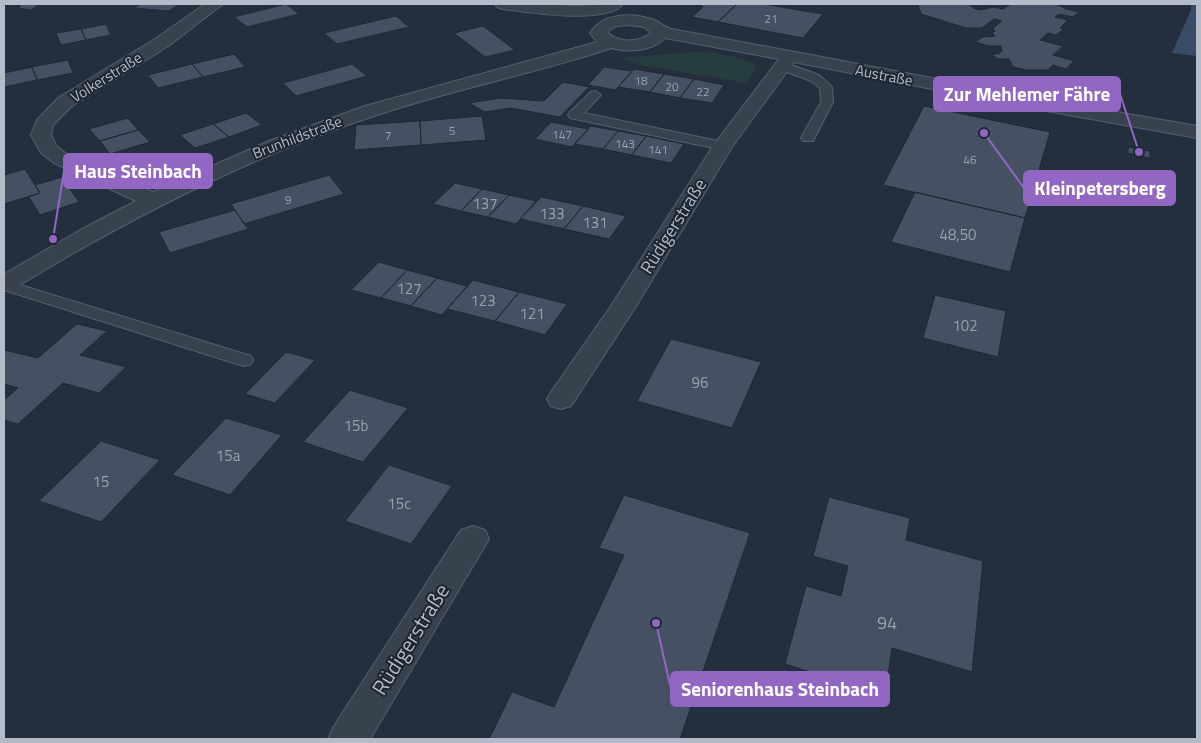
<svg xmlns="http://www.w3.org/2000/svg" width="1201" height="743" viewBox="0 0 1201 743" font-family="'Titillium Web',sans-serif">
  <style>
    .green { fill: #263c3f }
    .water { fill: #394c67 }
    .building { fill: #455162; stroke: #1f2835 }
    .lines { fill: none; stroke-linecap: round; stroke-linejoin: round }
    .lane-casing { stroke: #565f6c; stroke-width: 2 }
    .street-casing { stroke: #565f6c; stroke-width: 2 }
    .lane { fill: #38414e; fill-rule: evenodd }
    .street { fill: #38414e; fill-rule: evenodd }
    .labels { text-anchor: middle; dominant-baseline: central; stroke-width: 4; stroke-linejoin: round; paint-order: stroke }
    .far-number-label { font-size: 12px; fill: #98a1af }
    .far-street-label { font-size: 15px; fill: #b4bcc9; stroke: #1d2633 }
    .number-label { font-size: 15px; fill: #98a1af }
    .street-label { font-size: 18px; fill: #b4bcc9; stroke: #1d2633 }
    .near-number-label { font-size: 18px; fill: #98a1af }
    .near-street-label { font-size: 21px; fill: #b4bcc9; stroke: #1d2633 }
    .leader { fill: none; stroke: #9266c3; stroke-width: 2 }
    .callout-dot { fill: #9266c3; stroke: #1d2633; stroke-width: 2 }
    .callout { fill: #9266c3; stroke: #9266c3; stroke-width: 2 }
    .callout-label { font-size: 19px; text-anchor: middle; font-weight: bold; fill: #fff }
  </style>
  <rect width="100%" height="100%" fill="#242f3e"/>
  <path class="green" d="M706,51C718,54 751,58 757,67L746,83L639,65L619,58Z"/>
  <path class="water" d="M1191,4H1197V56L1172,53L1191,10Z"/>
  <path class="building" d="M11,4H48H39L32,10L17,8L21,6Z
    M141,4H180L169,11L134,8Z
    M286,4L299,14L247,27L234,17Z
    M699,4H737L718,22L692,17L703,7Z
    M737,4H763L823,14L803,38L718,22Z
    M918,4H969L973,8L980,10L993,7L1003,9L1011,4H1054L1061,6L1066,9L1079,12L1073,17L1059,14L1055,17L1068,20L1060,28L1064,29L1056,35L1048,33L1040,40L1063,46L1053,55L1074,61L1066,69L1053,65L1048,70H1027L1013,67L1009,59H999L991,55L1000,53L1002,51L1001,46H989L975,42L983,37L995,36L992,33L995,31L993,28L1002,21L994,19L982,28H966L921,14Z
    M396,16L409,27L337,44L324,33Z
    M106,24L111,35L86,40L81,29Z
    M483,26L515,50L485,57L454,33Z
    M81,29L86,40L61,45L56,33Z
    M234,54L245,67L203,77L192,64Z
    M68,60L73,73L37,80L32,67Z
    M192,64L203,77L158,88L148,75Z
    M352,64L367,76L296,96L283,83Z
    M32,67L37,80L4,87V73Z
    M604,67L632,71L616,90L588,85Z
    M634,69L664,74L650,92L618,87Z
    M664,74L694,79L680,98L650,92Z
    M694,79L724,85L712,103L680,98Z
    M563,82L589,87L560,117L510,108L485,112L469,103L501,98L544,101Z
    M924,106L1050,132L1025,218L883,185Z
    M246,113L262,125L229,137L213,124Z
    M482,116L486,140L421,145L420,121Z
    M128,118L138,130L100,141L89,129Z
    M420,121L421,145L354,150L356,125Z
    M551,122L588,129L572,147L535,139Z
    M213,124L229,137L195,148L180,135Z
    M591,126L618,131L603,149L575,144Z
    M138,130L150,142L110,154L100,141Z
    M618,131L646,136L632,155L603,149Z
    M646,136L684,144L671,163L632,155Z
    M1128,147L1150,151V158L1128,153Z
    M25,169L40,193L4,204V175Z
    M329,175L344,194L244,224L231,204Z
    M62,177L79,202L40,215L29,197L40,193L35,185Z
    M455,183L482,189L461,211L433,204Z
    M482,189L509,195L488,217L461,211Z
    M915,192L1025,218L1010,272L891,242Z
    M509,195L536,201L516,224L488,217Z
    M541,197L583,206L564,229L520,219Z
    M583,206L626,216L609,239L564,229Z
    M235,210L248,229L170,253L159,232Z
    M379,262L407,270L381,298L351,290Z
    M407,270L437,278L411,306L381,298Z
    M437,278L467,286L442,315L411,306Z
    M473,280L519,292L495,321L447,309Z
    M519,292L567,304L545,335L495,321Z
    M935,295L1006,311L998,357L923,338Z
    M77,324L107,331L80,355L126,367L99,393L63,383L18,424L4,420V400L18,388L4,384V350L38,358Z
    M671,339L761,362L732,428L637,401Z
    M286,352L315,360L275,403L245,394Z
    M350,390L408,408L363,462L303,442Z
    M226,418L282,435L230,495L172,475Z
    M101,441L160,460L101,522L39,501Z
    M389,465L452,486L411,544L345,521Z
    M624,495L750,533L680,739H489L512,692L554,707L624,555L599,548Z
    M829,497L910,518L906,540L983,561L972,672L892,648L885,696L785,664L806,586L841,596L848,566L813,556Z"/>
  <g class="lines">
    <g class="lane-casing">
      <path id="lane" d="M783,62L819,75L832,87L833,102L813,141H803L801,138L821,102L820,88L811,81L779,69L777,66L779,63Z
        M595,91L601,95L584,113L723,142L730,146L723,150L570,118L568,115L570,112L591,92Z
        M4,280L251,356L253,360L251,364L244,366L237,364L4,290Z"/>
    </g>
    <g class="street-casing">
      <path id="street" d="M205,4H223L167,47L72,106L53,125L51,135L56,146L68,155L153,192L269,141L365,106L597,42L590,33C603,13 632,12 654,20C660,22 664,27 671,29C846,61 1021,96 1197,126V138L1024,107L794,62L732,147L635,308L571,406L561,409L551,406L547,399L551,392L611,306L713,146L779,59L665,38C652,51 630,53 612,48C536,73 456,89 380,114C250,156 129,218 13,289L4,291V274L84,228L136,201L54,163L41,153L31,135L37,120L58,98L155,39ZM629,25L644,27L651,33C638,43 618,43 607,32L616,26Z
        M495,4H538L574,6L623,4C608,25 526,12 503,9L497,7Z
        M473,526L485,530L489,539L370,739H328L334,726L461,530Z"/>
    </g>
    <use href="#lane" class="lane"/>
    <use href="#street" class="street"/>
  </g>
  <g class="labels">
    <g class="far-number-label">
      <text x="771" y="18">21</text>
      <text x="641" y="80">18</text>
      <text x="672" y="86">20</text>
      <text x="703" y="91">22</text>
      <text x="452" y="130">5</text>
      <text x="562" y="134">147</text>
      <text x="388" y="135">7</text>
      <text x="625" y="143">143</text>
      <text x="658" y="149">141</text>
      <text x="970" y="159">46</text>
      <text x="288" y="199">9</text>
    </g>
    <g class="far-street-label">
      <text transform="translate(884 75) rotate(11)">Austraße</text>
      <text transform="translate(106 77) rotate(-32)">Volkerstraße</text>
      <text transform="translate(297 137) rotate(-21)">Brunhildstraße</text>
    </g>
    <g class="number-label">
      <text x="485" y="203">137</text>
      <text x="552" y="213">133</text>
      <text x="595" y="222">131</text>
      <text x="958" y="234">48,50</text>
      <text x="409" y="288">127</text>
      <text x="483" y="300">123</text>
      <text x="532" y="313">121</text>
      <text x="965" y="325">102</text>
      <text x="700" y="382">96</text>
      <text x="356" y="425">15b</text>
      <text x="228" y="455">15a</text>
      <text x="101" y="481">15</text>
      <text x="399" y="503">15c</text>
    </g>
    <g class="street-label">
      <text transform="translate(673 226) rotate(-58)">Rüdigerstraße</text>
    </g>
    <g class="near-number-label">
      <text x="887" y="622">94</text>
    </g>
    <g class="near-street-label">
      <text transform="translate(410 639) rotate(-58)">Rüdigerstraße</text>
    </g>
  </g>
  <path class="leader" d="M1139 152L1120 94M53 239L64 171M984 133L1024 188M656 623L671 689"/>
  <g class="callout-dot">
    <circle cx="1139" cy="152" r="5"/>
    <circle cx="53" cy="239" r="5"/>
    <circle cx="984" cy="133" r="5"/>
    <circle cx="656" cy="623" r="5"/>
  </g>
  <g class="callout">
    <rect x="934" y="77" width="186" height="34" rx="5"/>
    <rect x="64" y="154" width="148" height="34" rx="5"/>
    <rect x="1024" y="171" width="151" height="34" rx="5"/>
    <rect x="671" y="672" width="218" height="34" rx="5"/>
  </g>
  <g class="callout-label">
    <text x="1027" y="101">Zur Mehlemer Fähre</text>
    <text x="138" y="178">Haus Steinbach</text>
    <text x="1100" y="195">Kleinpetersberg</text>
    <text x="780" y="696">Seniorenhaus Steinbach</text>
  </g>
  <rect width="1201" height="743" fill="none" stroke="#b4bcc9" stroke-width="10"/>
</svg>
